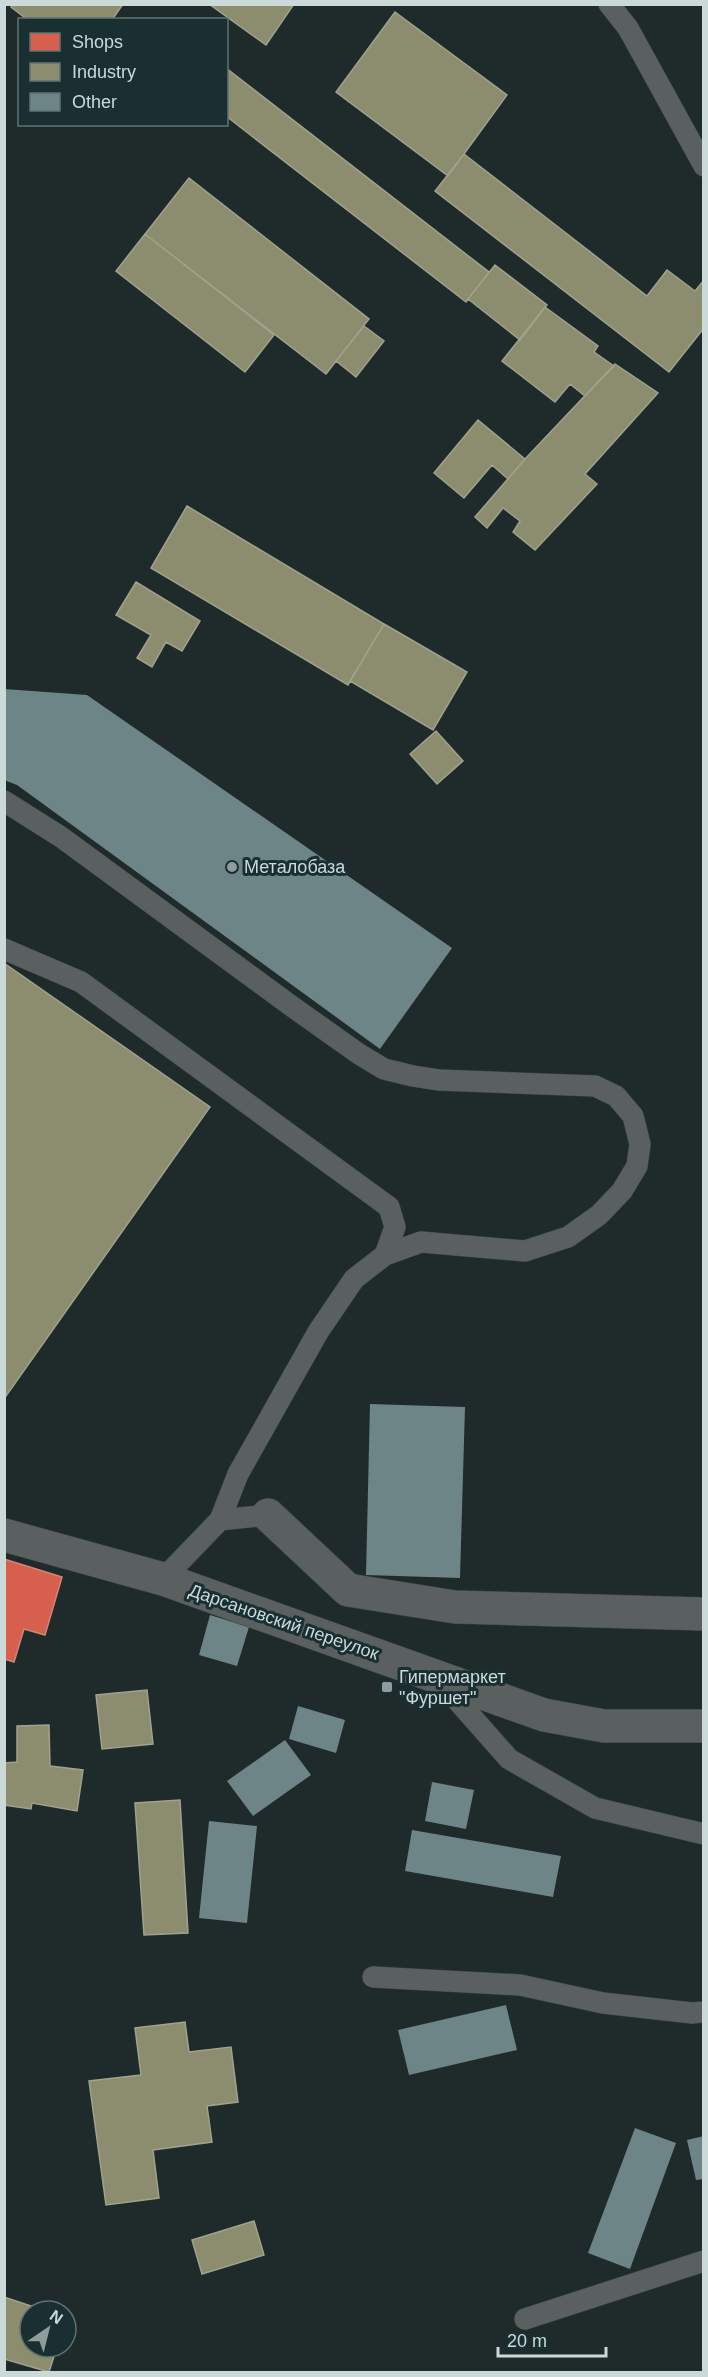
<svg xmlns="http://www.w3.org/2000/svg" width="708" height="2377" viewBox="0 0 708 2377" font-family="Helvetica,sans-serif">
  <style>
    .shops { fill: #d6604d; stroke: #d38477; stroke-width: 1.5 }
    .industry { fill: #8c8c6e; stroke: #9fa38e; stroke-width: 1.5 }
    .building { fill: #6d8586 }
    .lines { fill: none; stroke-linecap: round; stroke-linejoin: round }
    .service-casing { stroke: #3b4546; stroke-width: 22 }
    .minor-casing { stroke: #3b4546; stroke-width: 34 }
    .service { stroke: #5a5f5f; stroke-width: 21 }
    .minor { stroke: #5a5f5f; stroke-width: 33 }
    .poi-dot { fill: #8f9c9c; stroke: #192f31; stroke-width: 2 }
    .labels { text-anchor: middle; dominant-baseline: central; stroke-width: 6; stroke-linejoin: round; paint-order: stroke }
    .poi-label { font-size: 18px; fill: #cbd9d9; stroke: #192f31; text-anchor: start }
    .street-label { font-size: 18px; fill: #cbd9d9; stroke: #192f31 }
  </style>
  <rect width="100%" height="100%" fill="#1f2a2b"/>
  <path class="shops" d="M4,1559L62,1577L45,1635L24,1629L14,1662L4,1659Z"/>
  <path class="industry" d="M13,4H123L112,20H28L11,7Z
    M209,4H294L266,45Z
    M395,12L507,95L448,176L336,92Z
    M226,68L489,272L466,302L226,116Z
    M464,154L647,296L667,270L695,291L704,280V328L669,372L435,191Z
    M189,178L369,319L326,374L145,234Z
    M145,234L274,335L245,372L116,271Z
    M495,265L547,305L520,340L468,299Z
    M545,307L598,346L594,352L614,366L585,396L570,384L555,402L502,361Z
    M364,326L384,341L356,377L336,361Z
    M615,364L658,393L585,474L597,484L535,550L513,532L520,521L503,508L487,528L475,517L525,459Z
    M478,420L525,459L508,479L492,465L464,498L434,473Z
    M187,506L384,624L348,685L151,568Z
    M136,582L200,621L182,651L166,642L152,667L137,658L151,635L116,615Z
    M384,624L467,672L433,730L350,681Z
    M436,731L463,761L437,784L410,754Z
    M4,963L210,1107L4,1399Z
    M147,1690L153,1744L102,1749L96,1695Z
    M49,1725L50,1766L83,1770L77,1811L32,1803L31,1809L4,1805V1763L17,1762V1726Z
    M180,1800L188,1933L144,1935L135,1803Z
    M185,2022L189,2052L231,2047L238,2102L207,2106L212,2142L153,2150L159,2198L106,2205L89,2081L141,2075L135,2028Z
    M254,2221L264,2255L202,2274L192,2240Z
    M4,2297L46,2311H30V2347H57L49,2372L4,2359Z"/>
  <path class="building" d="M4,689L87,695L452,948L380,1049L17,785L4,780Z
    M370,1404L465,1407L460,1578L366,1575Z
    M210,1615L249,1627L237,1666L199,1655Z
    M298,1706L345,1720L336,1753L289,1739Z
    M285,1740L311,1775L253,1816L227,1781Z
    M432,1782L474,1790L466,1829L425,1821Z
    M209,1821L257,1826L247,1923L199,1918Z
    M412,1830L561,1856L553,1897L405,1871Z
    M506,2005L517,2050L409,2075L398,2030Z
    M635,2128L676,2143L630,2269L588,2253Z
    M704,2136V2179L696,2180L687,2140Z"/>
  <g class="lines">
    <g class="service-casing">
      <path id="service" d="M609,4L628,28L704,166
        M4,801L61,837L290,1005L359,1054L384,1069L413,1076L439,1080L595,1086L616,1096L633,1116L640,1144L637,1166L622,1191L599,1215L568,1237L525,1251L421,1242L385,1255L354,1279L318,1332L238,1474L220,1520
        M4,949L81,982L389,1207L395,1227L385,1255
        M163,1579L220,1520L268,1515
        M441,1682L509,1759L595,1808L704,1834
        M373,1977L520,1985L603,2003L692,2013L704,2012
        M525,2319L704,2261"/>
    </g>
    <g class="minor-casing">
      <path id="minor" d="M268,1515L348,1590L455,1607L704,1614
        M4,1535L163,1579L544,1715L604,1726H704"/>
    </g>
    <use href="#service" class="service"/>
    <use href="#minor" class="minor"/>
  </g>
  <g class="poi-dot">
    <circle cx="232" cy="867" r="6"/>
    <rect x="381" y="1681" width="12" height="12" rx="3"/>
  </g>
  <g class="labels">
    <g class="poi-label">
      <text x="244" y="867">Металобаза</text>
      <text x="399" y="1677">Гипермаркет<tspan x="399" dy="21">"Фуршет"</tspan></text>
    </g>
    <g class="street-label">
      <text transform="translate(284 1622) rotate(19)">Дарсановский переулок</text>
    </g>
  </g>
  <rect width="708" height="2377" fill="none" stroke="#cbd9d9" stroke-width="12"/>
  <rect x="18" y="18" width="210" height="108" fill="#192f31" stroke="#607374" stroke-width="1.5"/>
  <rect x="30" y="33" width="30" height="18" fill="#d6604d" stroke="#607374" stroke-width="1.5"/>
  <text x="72" y="48" font-size="18" fill="#cbd9d9">Shops</text>
  <rect x="30" y="63" width="30" height="18" fill="#8c8c6e" stroke="#607374" stroke-width="1.5"/>
  <text x="72" y="78" font-size="18" fill="#cbd9d9">Industry</text>
  <rect x="30" y="93" width="30" height="18" fill="#6d8586" stroke="#607374" stroke-width="1.5"/>
  <text x="72" y="108" font-size="18" fill="#cbd9d9">Other</text>
  <g transform="translate(48 2329) rotate(35)"><circle r="28" fill="#192f31" stroke="#607374" stroke-width="1.5"/>
  <path d="M0-4.5L10 22L0 15L-10 22Z" fill="#8f9c9c"/>
  <text y="-9" font-size="16" font-weight="bold" text-anchor="middle" fill="#cbd9d9">N</text>
  </g>
  <path d="M498 2347v9h108v-9" fill="none" stroke="#cbd9d9" stroke-width="3"/>
  <text x="507" y="2347" font-size="18" fill="#cbd9d9" stroke="#192f31" stroke-width="4.5" paint-order="stroke">20 m</text>
</svg>
